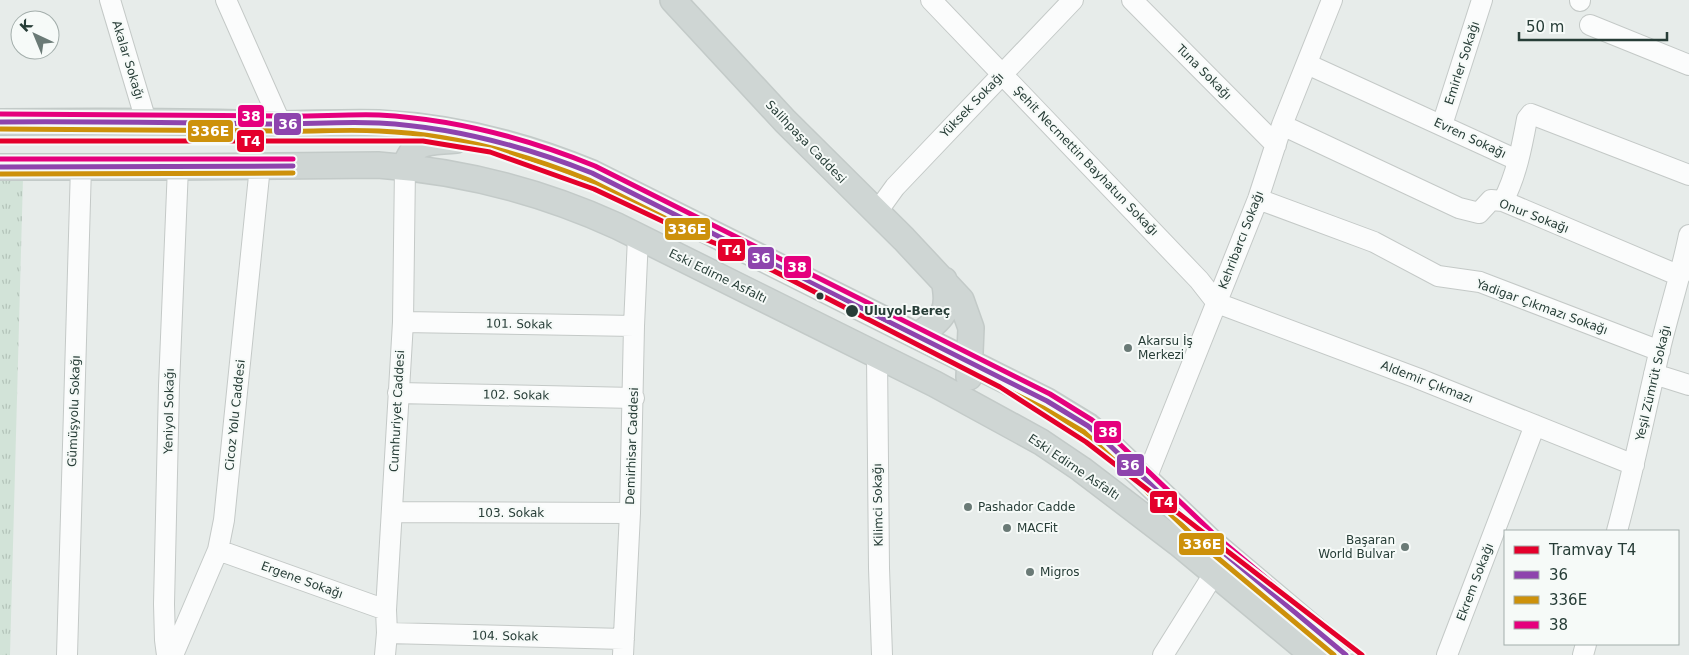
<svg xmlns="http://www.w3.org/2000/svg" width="1689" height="655" viewBox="0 0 1689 655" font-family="'DejaVu Sans',sans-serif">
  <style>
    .park { fill: url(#park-tufts) }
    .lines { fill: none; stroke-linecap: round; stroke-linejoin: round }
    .minor-casing { stroke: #c4c9c7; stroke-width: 22 }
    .major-casing { stroke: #c3cac8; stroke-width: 28 }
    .minor { stroke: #fbfcfc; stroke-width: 20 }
    .major { stroke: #cfd6d4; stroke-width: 25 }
    .bus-1-casing { stroke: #f6faf8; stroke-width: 9 }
    .bus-2-casing { stroke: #f6faf8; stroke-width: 9 }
    .bus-3-casing { stroke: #f6faf8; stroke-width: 9 }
    .bus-1 { stroke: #8e44ad; stroke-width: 5 }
    .bus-2 { stroke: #cd910b; stroke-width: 5 }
    .bus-3 { stroke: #e5007d; stroke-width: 5 }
    .tram-1-casing { stroke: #f6faf8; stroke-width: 9 }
    .tram-1 { stroke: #e4002b; stroke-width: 5 }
    .bus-dot { fill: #273d37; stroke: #f6faf8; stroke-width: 2 }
    .poi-dot { fill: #6a7a76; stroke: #f6faf8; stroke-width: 2 }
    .labels { text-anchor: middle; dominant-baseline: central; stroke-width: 4; stroke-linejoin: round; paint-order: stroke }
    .street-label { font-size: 12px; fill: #273d37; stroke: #f6faf8 }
    .stop-label { font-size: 12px; font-weight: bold; fill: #273d37; stroke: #f6faf8; text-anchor: start }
    .poi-label { font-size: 12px; fill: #273d37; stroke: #f6faf8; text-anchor: start }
    .line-badge { stroke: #f6faf8; stroke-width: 2 }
    .badge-label { font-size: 14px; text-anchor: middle; font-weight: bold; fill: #fff }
  </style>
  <defs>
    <pattern id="park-tufts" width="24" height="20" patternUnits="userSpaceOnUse" patternTransform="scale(1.25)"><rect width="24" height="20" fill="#d2e3d8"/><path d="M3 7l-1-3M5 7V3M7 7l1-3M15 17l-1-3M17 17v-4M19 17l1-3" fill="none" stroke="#b4c4ba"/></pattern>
  </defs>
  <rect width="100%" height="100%" fill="#e7ecea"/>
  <path class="park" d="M23,178L10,655H0V179Z"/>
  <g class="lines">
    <g class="minor-casing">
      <path id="minor" d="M110,0L146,121
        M226,0L281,124
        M931,0L1199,280L1217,303L1417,378L1634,465
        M1132,0L1276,145
        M1580,1V0
        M1590,25L1689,65
        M1307,64L1517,160
        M1282,125L1459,208L1479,213L1491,200L1503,201L1680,276
        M1442,125L1482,0
        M1258,199L1374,242L1438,276L1480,282L1660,351
        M1503,201C1516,177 1522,146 1527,119L1531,114L1689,175
        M879,215L882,205L895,187L1073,0
        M403,322L634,326
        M877,355L879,568L882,655
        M1654,374L1689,385
        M398,393L634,398
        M1146,479L1258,199L1282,125L1332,0
        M392,512L630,513
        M1617,531C1633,472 1645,413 1659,353C1668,314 1681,275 1689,235
        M218,550L386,610
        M387,633L624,639
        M67,655L81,166
        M167,655L165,640L164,604L169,386L178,167
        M173,655L218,550L224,520L260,166
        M385,655L387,633L386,610L403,322L405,167
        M623,655L630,513L634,326L638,237
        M1163,655L1215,572
        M1447,655L1535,425
        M1583,655L1586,644"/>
    </g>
    <g class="major-casing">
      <path id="major" d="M673,0L785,121L904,239L961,300L971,328L969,377
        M0,122C92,121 184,121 277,124C311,124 345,122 379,123C454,127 523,144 592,173L1047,401L1088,426L1101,437L1212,543L1324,638L1346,655
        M0,167H178L378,165C463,171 540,191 617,226L935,384L1041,442L1081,469L1178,543L1313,655
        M405,167C414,138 430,143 456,140
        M917,336C943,318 951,313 944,280"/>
    </g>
    <use href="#minor" class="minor"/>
    <use href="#major" class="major"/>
    <g class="bus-1-casing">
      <path id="bus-1" d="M0,122C92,121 184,123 277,124C311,124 345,121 379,123C453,127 524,146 592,173L1047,401L1088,426L1101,437L1212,543L1346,655
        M0,167L293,166"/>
    </g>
    <g class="bus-2-casing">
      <path id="bus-2" d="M0,129C92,129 185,131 277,131C311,132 345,129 379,131C452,134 522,153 589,180L1043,408L1084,432L1096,443L1207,549L1334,655
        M0,174L293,173"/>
    </g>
    <g class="bus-3-casing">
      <path id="bus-3" d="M0,114C92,114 184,115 277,116C311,117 345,114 379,115C454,119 526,138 595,166L1050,394L1092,420L1106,431L1217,537L1351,649
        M0,159H293"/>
    </g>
    <use href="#bus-1" class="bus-1"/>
    <use href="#bus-2" class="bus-2"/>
    <use href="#bus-3" class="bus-3"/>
    <g class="tram-1-casing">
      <path id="tram-1" d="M0,141H423L490,152L594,189L677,228L737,252L1000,387L1086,442L1362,655"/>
    </g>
    <use href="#tram-1" class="tram-1"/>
  </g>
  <g class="bus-dot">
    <circle cx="820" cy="296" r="4.5"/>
    <circle cx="852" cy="311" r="7"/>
  </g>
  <g class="poi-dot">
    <circle cx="1128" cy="348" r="5"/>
    <circle cx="968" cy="507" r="5"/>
    <circle cx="1007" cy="528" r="5"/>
    <circle cx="1405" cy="547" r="5"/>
    <circle cx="1030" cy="572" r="5"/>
  </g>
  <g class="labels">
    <g class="street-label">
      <text transform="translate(128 60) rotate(73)">Akalar Sokağı</text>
      <text transform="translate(1462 63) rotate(-72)">Emirler Sokağı</text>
      <text transform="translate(1204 72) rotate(45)">Tuna Sokağı</text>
      <text transform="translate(972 105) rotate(-46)">Yüksek Sokağı</text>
      <text transform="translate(1470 138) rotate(25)">Evren Sokağı</text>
      <text transform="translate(806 142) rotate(46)">Salihpaşa Caddesi</text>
      <text transform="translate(1086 161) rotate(46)">Şehit Necmettin Bayhatun Sokağı</text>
      <text transform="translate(1534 216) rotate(21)">Onur Sokağı</text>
      <text transform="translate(1241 240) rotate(-69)">Kehribarcı Sokağı</text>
      <text transform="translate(718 276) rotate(26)">Eski Edirne Asfaltı</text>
      <text transform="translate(1542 307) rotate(20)">Yadigar Çıkmazı Sokağı</text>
      <text transform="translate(519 324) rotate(1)">101. Sokak</text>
      <text transform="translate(1427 382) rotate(21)">Aldemir Çıkmazı</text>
      <text transform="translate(1653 383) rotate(-77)">Yeşil Zümrüt Sokağı</text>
      <text transform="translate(516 395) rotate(1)">102. Sokak</text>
      <text transform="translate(74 411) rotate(-88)">Gümüşyolu Sokağı</text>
      <text transform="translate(169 411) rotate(-89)">Yeniyol Sokağı</text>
      <text transform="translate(397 411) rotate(-87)">Cumhuriyet Caddesi</text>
      <text transform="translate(235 415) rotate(-84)">Cicoz Yolu Caddesi</text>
      <text transform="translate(632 446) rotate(-88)">Demirhisar Caddesi</text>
      <text transform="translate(1074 467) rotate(34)">Eski Edirne Asfaltı</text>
      <text transform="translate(878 505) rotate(-91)">Kilimci Sokağı</text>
      <text x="511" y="513">103. Sokak</text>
      <text transform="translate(302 580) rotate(20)">Ergene Sokağı</text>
      <text transform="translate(1475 582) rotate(-69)">Ekrem Sokağı</text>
      <text transform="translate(505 636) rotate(1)">104. Sokak</text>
    </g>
    <g class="stop-label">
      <text x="864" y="311">Uluyol-Bereç</text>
    </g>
    <g class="poi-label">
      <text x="1138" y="341">Akarsu İş<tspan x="1138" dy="14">Merkezi</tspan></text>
      <text x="978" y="507">Pashador Cadde</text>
      <text x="1017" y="528">MACFit</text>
      <text x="1395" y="540" text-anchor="end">Başaran<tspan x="1395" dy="14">World Bulvar</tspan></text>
      <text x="1040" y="572">Migros</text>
    </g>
  </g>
  <g class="line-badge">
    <rect x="237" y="104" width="28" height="24" rx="5" fill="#e5007d"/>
    <rect x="273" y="112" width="29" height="24" rx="5" fill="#8e44ad"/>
    <rect x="187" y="119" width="47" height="24" rx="5" fill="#cd910b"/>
    <rect x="236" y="129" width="29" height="24" rx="5" fill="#e4002b"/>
    <rect x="664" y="217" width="47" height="24" rx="5" fill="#cd910b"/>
    <rect x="717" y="238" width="29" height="24" rx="5" fill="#e4002b"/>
    <rect x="747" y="246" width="28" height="24" rx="5" fill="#8e44ad"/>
    <rect x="783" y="255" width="29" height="24" rx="5" fill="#e5007d"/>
    <rect x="1093" y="420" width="29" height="24" rx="5" fill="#e5007d"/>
    <rect x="1116" y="453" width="29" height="24" rx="5" fill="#8e44ad"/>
    <rect x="1149" y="490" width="29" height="24" rx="5" fill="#e4002b"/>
    <rect x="1178" y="532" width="47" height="24" rx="5" fill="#cd910b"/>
  </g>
  <g class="badge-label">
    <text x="251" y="121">38</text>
    <text x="288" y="129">36</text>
    <text x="210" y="136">336E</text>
    <text x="251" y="146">T4</text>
    <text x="687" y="234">336E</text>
    <text x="732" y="255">T4</text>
    <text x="761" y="263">36</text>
    <text x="797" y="272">38</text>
    <text x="1108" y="437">38</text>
    <text x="1130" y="470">36</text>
    <text x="1164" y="507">T4</text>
    <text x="1202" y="549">336E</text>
  </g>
  <rect x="1504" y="530" width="175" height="115" fill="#f6faf8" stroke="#a3aeab"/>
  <rect x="1514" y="546" width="25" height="8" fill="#e4002b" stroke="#a3aeab"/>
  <text x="1549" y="555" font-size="15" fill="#273d37">Tramvay T4</text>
  <rect x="1514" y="571" width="25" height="8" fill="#8e44ad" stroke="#a3aeab"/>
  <text x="1549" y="580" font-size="15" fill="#273d37">36</text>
  <rect x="1514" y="596" width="25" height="8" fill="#cd910b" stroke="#a3aeab"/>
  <text x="1549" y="605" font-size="15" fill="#273d37">336E</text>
  <rect x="1514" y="621" width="25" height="8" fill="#e5007d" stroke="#a3aeab"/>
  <text x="1549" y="630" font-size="15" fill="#273d37">38</text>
  <g transform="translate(35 35) rotate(316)"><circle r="24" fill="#f6faf8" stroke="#a3aeab"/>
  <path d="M0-4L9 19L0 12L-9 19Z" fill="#6a7a76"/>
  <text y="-8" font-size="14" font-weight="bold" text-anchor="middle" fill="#273d37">K</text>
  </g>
  <path d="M1519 32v8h148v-8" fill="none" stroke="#273d37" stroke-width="2.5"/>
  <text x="1526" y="32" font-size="15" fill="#273d37" stroke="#f6faf8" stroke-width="4" paint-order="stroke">50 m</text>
</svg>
